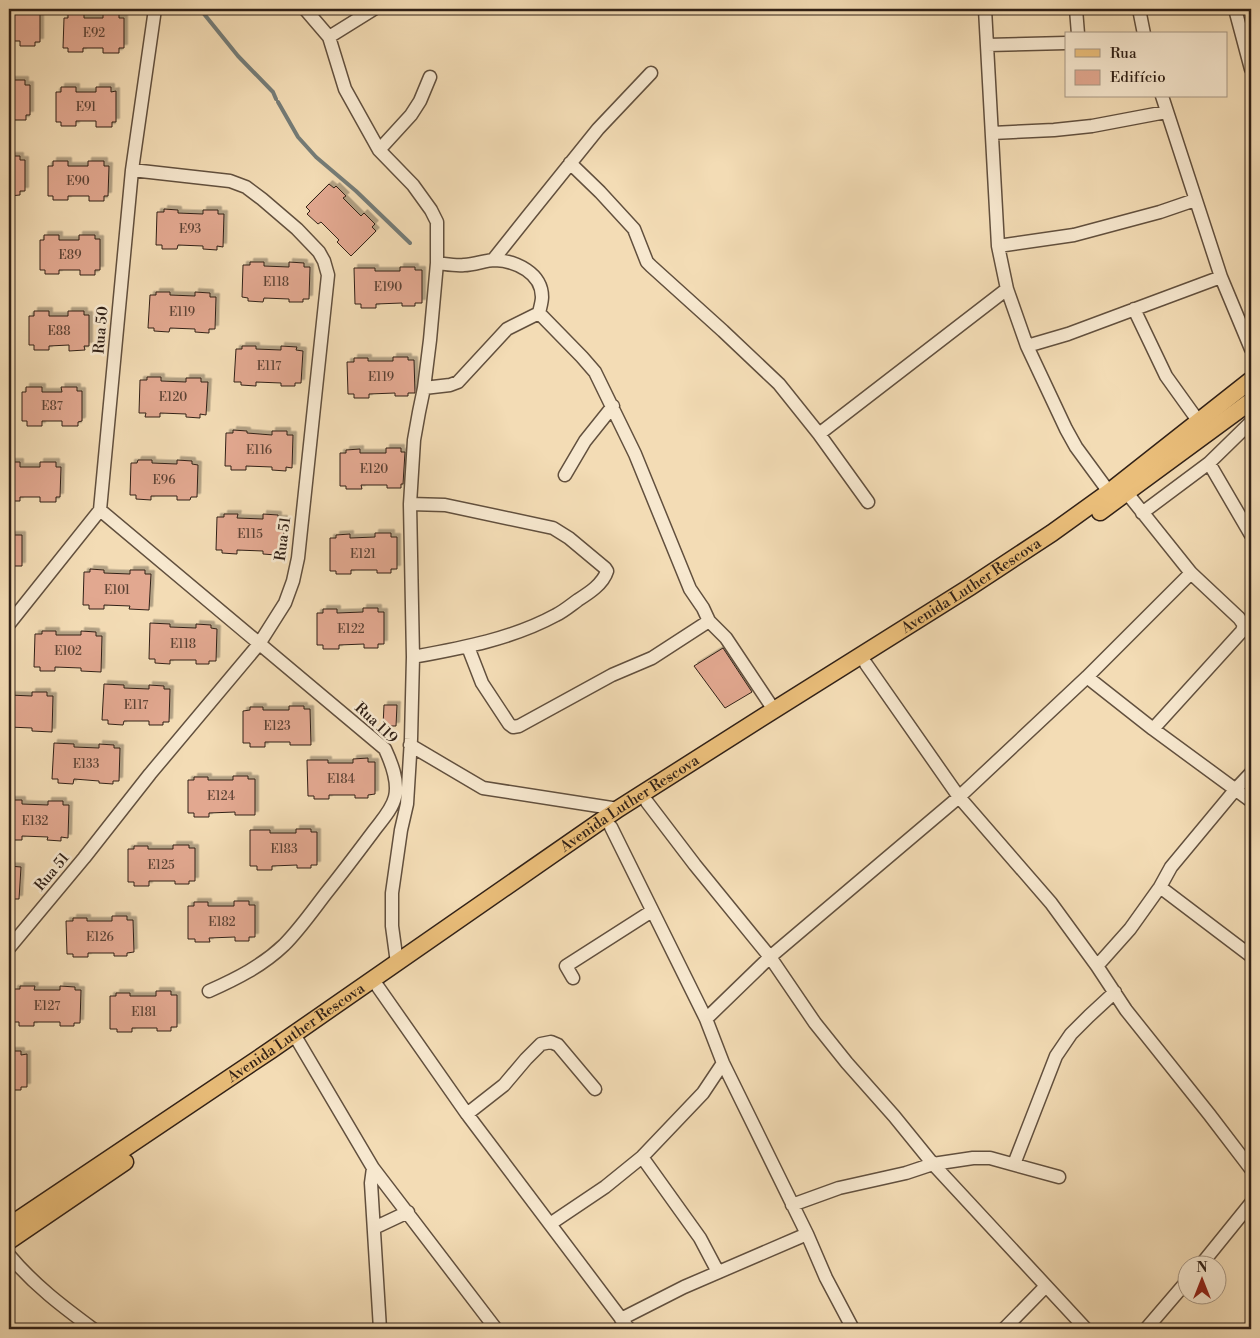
<svg xmlns="http://www.w3.org/2000/svg" width="1260" height="1338" viewBox="0 0 1260 1338" font-family="'Libre Bodoni',serif">
  <style>
    .lines { fill: none; stroke-linecap: round; stroke-linejoin: round }
    .stream { stroke: #747c78; stroke-width: 4 }
    .building { fill: #e2a890; stroke: #312117; filter: url(#shadow) }
    .minor-casing { stroke: #62503e; stroke-width: 15 }
    .major-casing { stroke: #312117; stroke-width: 19 }
    .minor { stroke: #f7e8cf; stroke-width: 12 }
    .major { stroke: #eabe7a; stroke-width: 16 }
    .labels { text-anchor: middle; dominant-baseline: central; stroke-width: 5; stroke-linejoin: round; paint-order: stroke }
    .number-label { font-size: 12px; fill: #5d4335 }
    .street-label { font-size: 15px; fill: #312117; stroke: #f7e8cf }
  </style>
  <defs>
    <filter id="shadow"><feDropShadow dx="3.5" dy="-3.5" stdDeviation="0" flood-color="#0004"/></filter>
  </defs>
  <rect width="100%" height="100%" fill="#f3dcb5"/>
  <filter id="stains"><feTurbulence type="fractalNoise" baseFrequency=".004" numOctaves="4"/><feColorMatrix values="0 0 0 0 .2 0 0 0 0 .09 0 0 0 0 .02 0 0 0 .5 -.17"/></filter>
  <radialGradient id="worn" r=".72"><stop offset=".6" stop-color="#630" stop-opacity="0"/><stop offset="1" stop-color="#630" stop-opacity=".3"/></radialGradient>
  <g class="lines">
    <path class="stream" d="M200,9L238,56L273,92L276,99
      M278,102L298,137L316,157L356,191L410,243"/>
  </g>
  <path class="building" d="M19,9H35V11H40V42H35V46H20V41H13V34H9V20H13V11H19Z
    M68,13H84V18H103V13H119V18H124V48H119V53H103V48H83V52H68V48H63L64,18H68Z
    M10,80H25V85H30V115H26V120H10V115H9Z
    M61,87H76V92H96V87H111V92L116,91V122H112V127H96V121H76V126H61V122H56V92H61Z
    M9,156H20V160H25V191H20V195L9,196Z
    M53,161H68V166H88V161H104V166H109L108,196H104V201H89V196H68V200H53V196H48V166H53Z
    M329,184L334,188L336,186L346,196L343,198L361,216L364,213L375,224L372,227L376,231L351,256L337,242L339,240L321,222L318,224L307,214L310,211L306,207Z
    M164,209L178,210V213L203,214V210H218V214H224L223,247L217,246V250L203,249V246L178,245L177,249H162V245H156L157,212H164Z
    M44,235H59V240H79V235H95V239H100V270H95V275H80V270H59V274H45V270H40V240H44Z
    M250,262H264V266L289,267V262L304,263V267H310L309,299H303V302H289V299L264,298L263,302L248,301V298L242,297L243,265H250Z
    M400,267H415V270H422V303H415V306H402V303L376,304V308H361V304H355L354,268H375V271H400Z
    M156,292H170V295L195,296V292L210,293V297H216L215,329H209V333L195,332V329L170,328L169,332L154,331V328H148L150,295H156Z
    M34,311H49V316H68V311H84V315H89V346H84L85,350L69,351V345L49,346V350H34V345H29V316H34Z
    M242,346H256V349L281,350V346L297,347L296,350L303,351L301,383H295V386H281V383L256,382V386L241,385V382H234L236,349H242Z
    M393,357H408V360H414L415,393H408V396H395V393L369,394V398H354V394H348L347,362H354V358H368V361H393Z
    M147,377H161V381L186,382V378H201V382H208L206,415L200,414V418L186,417V414L160,413V417H145L146,413H139L140,380H147Z
    M26,387H42V392H62L61,387H77V391H82V421L78,422V426H62V421H42V426H27V421H22V392H26Z
    M233,430L247,431V433L272,435V431H287V435H293L292,468L286,467V471L272,470V467L246,466V470H231V466H225L226,433H233Z
    M386,448H401V452H405L403,484H401V488H387V485H361L362,489H346V486H340V453H346V450L360,449V453H386Z
    M138,460H152V463L177,464V460L192,461V464L198,465L197,497H191L190,500H177V496H151V500L136,499V495H130L131,463H137Z
    M9,462H20V467H40V462H56V467H61L60,497H56V502H40V497H20V501H9Z
    M224,514H238L237,518L263,519V514L278,515V519H284L283,551H276V555L263,554V551L237,550V554L222,553V550H216L217,517H224Z
    M375,533H391V537H397V569H391V573H377V570H351V574H336V571H330V538H336V535L350,534V538L375,537Z
    M9,535H22V566H9Z
    M90,569L104,570V573L130,574V570H145V574H151L149,610L129,609L130,606L104,605V609H89V605H83L84,572H90Z
    M363,608H378V612H384V644H378V648H364V644L339,645V649H323V645H317V613H323V609H337V613L363,612Z
    M150,623L170,624V627L196,628V624L211,625V628L217,629L216,661H209V664H196V660H170V664L155,663V659H149Z
    M42,631H56V635H81V631L96,632V636H102L101,672L81,671V668L55,667V671H40V667H34L35,634H42Z
    M723,648L752,692L725,708L694,666Z
    M104,684L124,685V688L149,689V685L164,686V689H170L169,722H163V725H149V721H124L123,725L108,724V720H102Z
    M32,692H47V696H53L52,732L32,731V728L9,727V695L32,696Z
    M384,705H397L396,726H383Z
    M289,706H304V709H310L311,745H290V742H265V747H250V743H243V711L250,710V707H263V710H289Z
    M54,743L74,744V747L99,748V744L114,745V748H120L119,781H113V784L99,783V781L74,779L73,784L58,783V779H52Z
    M368,758V762H375V794L368,795V798H355V795H329V799H314V796H308L307,760H328V763H353V759Z
    M233,776H248V779H255V815H235V812L209,813V817H194V813H188V780H194V777H208V780H233Z
    M9,800H22V804L48,805V801H63V805H69L68,838L61,837V841L47,840L48,837L22,836V840H9Z
    M296,829H311V832H317V865H311V868H297V865L272,866V870H257V866H250V830H270V833H296Z
    M173,845H189V848H195V881H189V884H175V881H149V886H134V882H128V849H134V846H148V849H173Z
    M9,866L21,867L19,899H9Z
    M234,901H249V905H255V937H249V941H235V937L209,938L210,942H195V939H188V906H194V902H208V906H234Z
    M112,916H127V920H133L134,952L127,953V956H114V953H88V957H73V954H67L66,921H73V918H87V921H112Z
    M20,986H35L34,990H60V986L75,987V990H81L80,1023H74V1026H60V1022H34V1026H19V1022H13L14,989H20Z
    M156,991H171V995H177V1027H171V1031H157V1028H132V1032H117V1029H110V996H116V993H130V996H156Z
    M9,1051H21V1055L27,1054V1087H21V1090H9Z"/>
  <g class="lines">
    <g class="minor-casing">
      <path id="minor" d="M305,9L329,37L345,89L379,150L413,185L431,210L437,222V263L430,340L424,388L419,412L414,440L410,504L413,657L411,739L407,804L401,830L392,893V926L397,963
        M985,9L998,246L1007,289L1027,346L1066,429L1076,447L1109,492
        M1076,9L1078,34
        M1139,9L1144,34
        M1235,9L1251,69
        M329,37L374,9
        M987,45L1066,43
        M1162,96L1221,277L1251,349
        M992,133L1054,130L1092,126L1166,112
        M379,150L411,115L420,101L430,77
        M570,163L600,192L634,229L647,262L651,266L723,331L779,384L819,434L868,502
        M998,246L1074,235L1160,212L1195,200
        M493,260L528,216L598,129L651,73
        M437,263C446,264 456,266 464,265C475,265 485,260 495,260C516,261 542,273 542,297C542,302 540,308 539,313L582,357L595,372L635,454L690,589L703,608L709,621L726,638L774,710
        M1134,309L1166,376L1199,422
        M1027,346L1068,334L1221,277
        M424,388L450,385L458,382L507,329L539,313
        M819,434L1007,289
        M1209,463L1251,422
        M565,475L585,441L613,406
        M1127,493L1191,573L1239,618L1244,625L1242,631L1153,729
        M410,504L445,505L553,528L569,538L605,568L607,571C603,584 589,593 578,600C571,605 564,611 556,615C512,639 462,648 413,657
        M100,510L385,749C391,762 399,781 395,797C392,810 381,821 373,832C358,852 343,872 327,892C313,910 300,929 284,945C262,966 236,979 209,991
        M1142,513L1209,463L1251,535
        M9,624L100,510L132,170L155,9
        M468,647L482,683L509,724L513,727L519,726L612,675L652,658L709,621
        M866,664L959,797L1051,903L1097,966L1126,1010L1209,1114L1251,1169
        M1087,677L1153,729L1251,801
        M410,745L483,788L618,809
        M647,802L695,865L770,957L815,1023L847,1063L894,1116L933,1164L1086,1329
        M611,827L706,1019L723,1063L807,1234L826,1278L853,1329
        M1160,887L1251,956
        M9,948L84,858L150,774L259,644L285,603L293,581L298,558L328,275L324,261L319,252L297,229L262,199L246,187L230,181L132,170
        M1097,966L1130,929L1160,887L1171,867L1235,790L1251,773
        M573,978L566,966L652,911
        M378,987L467,1114L629,1329
        M706,1019L770,957L959,797L1087,677L1191,573
        M298,1041L373,1168L496,1329
        M467,1114L504,1085L526,1059L541,1044L551,1042L558,1045L595,1089
        M642,1157L700,1238L718,1272
        M1014,1164L1056,1056L1071,1034L1089,1016L1115,992
        M373,1168L371,1183L380,1329
        M792,1205L839,1188L906,1173L933,1164L973,1158H990L1059,1177
        M550,1224L605,1187L642,1157L703,1093L723,1063
        M374,1228L408,1212
        M9,1255C34,1285 62,1306 93,1329
        M1200,1266L1251,1203
        M621,1319L684,1287L807,1234
        M1004,1329L1046,1286
        M1146,1329L1188,1280"/>
    </g>
    <g class="major-casing">
      <g id="major">
        <path d="M1100,512L1251,401"/>
        <path id="s1" d="M9,1226L271,1050L618,809L774,710L970,587L1052,533L1109,492L1251,380"/>
        <path d="M9,1241L125,1162"/>
      </g>
    </g>
    <use href="#minor" class="minor"/>
    <use href="#major" class="major"/>
  </g>
  <g class="labels">
    <g class="number-label">
      <text x="94" y="33">E92</text>
      <text x="86" y="107">E91</text>
      <text x="78" y="181">E90</text>
      <text x="190" y="229">E93</text>
      <text x="70" y="255">E89</text>
      <text x="276" y="282">E118</text>
      <text x="388" y="287">E190</text>
      <text x="182" y="312">E119</text>
      <text x="59" y="331">E88</text>
      <text x="269" y="366">E117</text>
      <text x="381" y="377">E119</text>
      <text x="173" y="397">E120</text>
      <text x="52" y="406">E87</text>
      <text x="259" y="450">E116</text>
      <text x="374" y="469">E120</text>
      <text x="164" y="480">E96</text>
      <text x="250" y="534">E115</text>
      <text x="363" y="554">E121</text>
      <text x="117" y="590">E101</text>
      <text x="351" y="629">E122</text>
      <text x="183" y="644">E118</text>
      <text x="68" y="651">E102</text>
      <text x="136" y="705">E117</text>
      <text x="277" y="726">E123</text>
      <text x="86" y="764">E133</text>
      <text x="341" y="779">E184</text>
      <text x="221" y="796">E124</text>
      <text x="35" y="821">E132</text>
      <text x="284" y="849">E183</text>
      <text x="161" y="865">E125</text>
      <text x="222" y="922">E182</text>
      <text x="100" y="937">E126</text>
      <text x="47" y="1006">E127</text>
      <text x="144" y="1012">E181</text>
    </g>
    <g class="street-label">
      <text transform="translate(101 330) rotate(-85)">Rua 50</text>
      <text transform="translate(283 539) rotate(-83)">Rua 51</text>
      <text stroke="none"><textPath href="#s1" startOffset="1156">Avenida Luther Rescova</textPath></text>
      <text transform="translate(376 723) rotate(43)">Rua 119</text>
      <text stroke="none"><textPath href="#s1" startOffset="751">Avenida Luther Rescova</textPath></text>
      <text transform="translate(52 872) rotate(-50)">Rua 51</text>
      <text stroke="none"><textPath href="#s1" startOffset="346">Avenida Luther Rescova</textPath></text>
    </g>
  </g>
  <rect width="1260" height="1338" fill="none" stroke="#f3dcb5" stroke-width="30"/>
  <rect x="10" y="10" width="1240" height="1318" fill="none" stroke="#312117" stroke-width="2.5"/>
  <rect x="15" y="15" width="1230" height="1308" fill="none" stroke="#312117"/>
  <rect x="1065" y="32" width="162" height="65" fill="#f7e8cf" stroke="#a89885"/>
  <rect x="1075" y="49" width="25" height="8" fill="#eabe7a" stroke="#a89885"/>
  <text x="1110" y="58" font-size="15" fill="#312117">Rua</text>
  <rect x="1075" y="70" width="25" height="15" fill="#e2a890" stroke="#a89885"/>
  <text x="1110" y="82" font-size="15" fill="#312117">Edifício</text>
  <g transform="translate(1202 1280)"><circle r="24" fill="#f7e8cf" stroke="#a89885"/>
  <path d="M0-4L9 19L0 12L-9 19Z" fill="#8f2418"/>
  <text y="-8" font-size="14" font-weight="bold" text-anchor="middle" fill="#312117">N</text>
  </g>
  <rect width="100%" height="100%" filter="url(#stains)"/>
  <rect width="100%" height="100%" fill="url(#worn)"/>
</svg>
